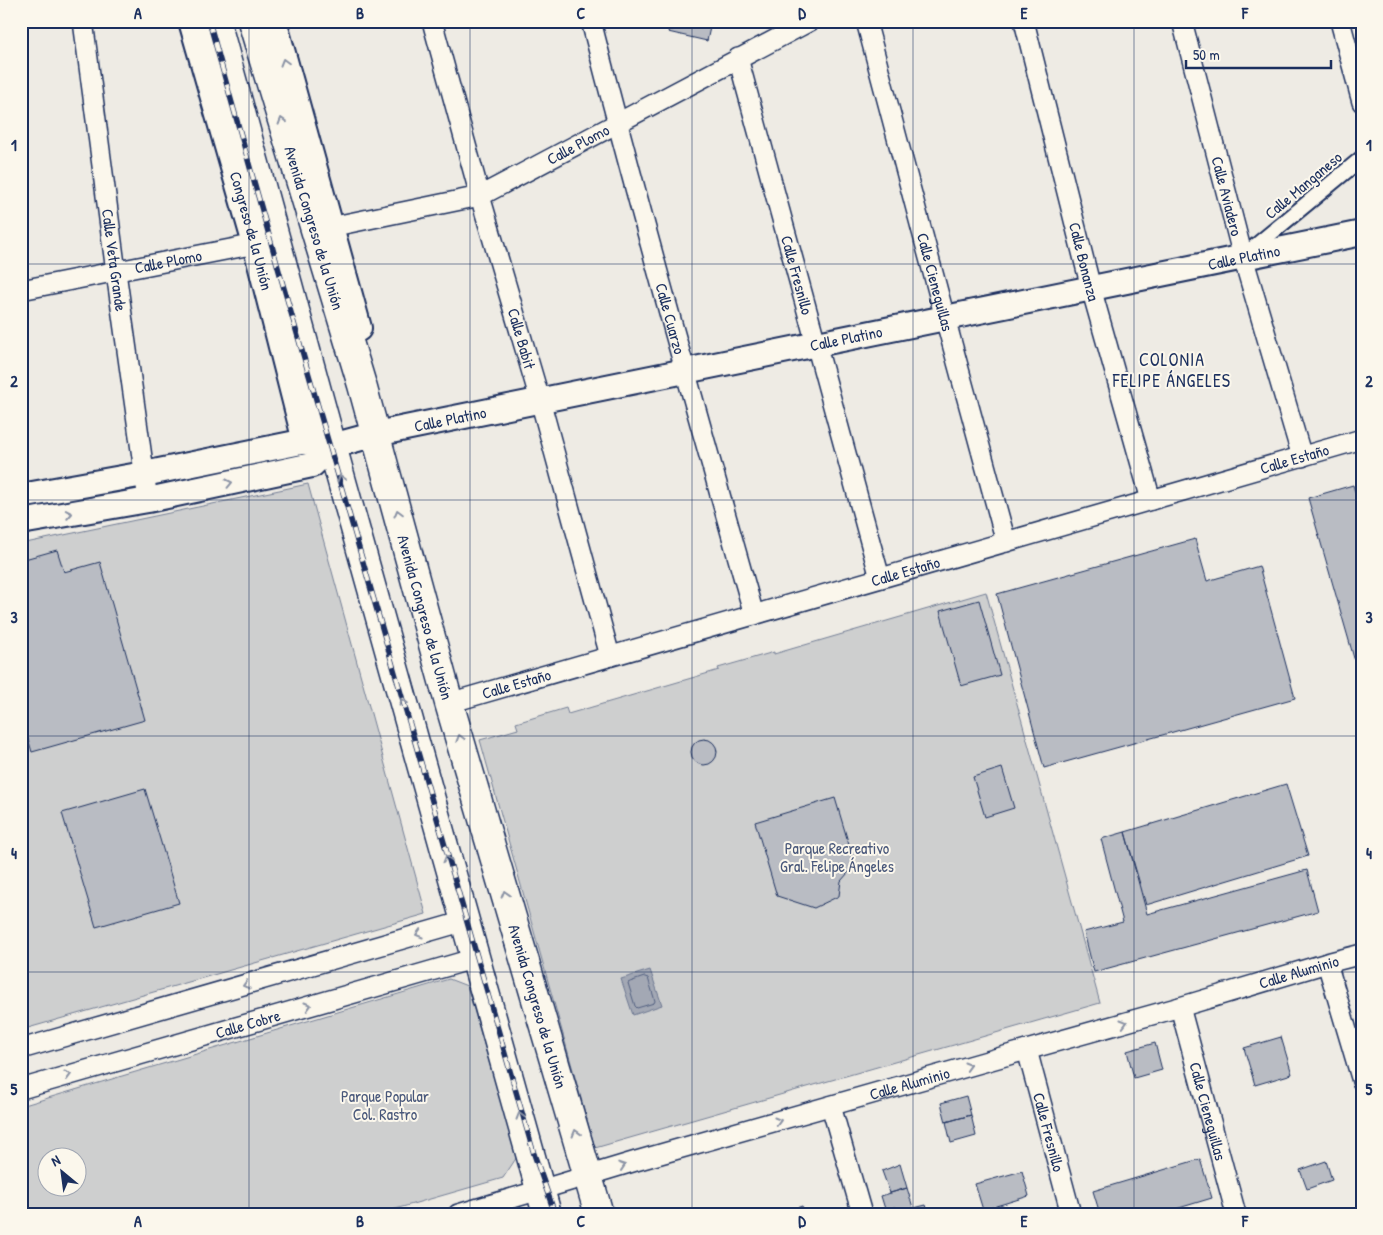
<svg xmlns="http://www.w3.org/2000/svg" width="1383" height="1235" viewBox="0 0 1383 1235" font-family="'Patrick Hand',sans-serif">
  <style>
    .green { fill: #cecfcf; stroke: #747f96; fill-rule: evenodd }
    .water { fill: #a3a8b4; stroke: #6d7892 }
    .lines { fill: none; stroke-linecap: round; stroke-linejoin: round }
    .shore { stroke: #515f80; stroke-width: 1 }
    .building { fill: #b9bcc3; stroke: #1b2f5e }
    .pedestrian-casing { stroke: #1b2f5e; stroke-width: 18 }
    .minor-casing { stroke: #1b2f5e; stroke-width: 22 }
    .tertiary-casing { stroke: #1b2f5e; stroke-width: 28 }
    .secondary-casing { stroke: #1b2f5e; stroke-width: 30 }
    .primary-casing { stroke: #1b2f5e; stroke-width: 31 }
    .pedestrian { stroke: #fbf7ec; stroke-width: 14 }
    .minor { stroke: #fbf7ec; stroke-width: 19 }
    .tertiary { stroke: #fbf7ec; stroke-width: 24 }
    .secondary { stroke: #fbf7ec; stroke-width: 26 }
    .primary { stroke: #fbf7ec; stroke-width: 28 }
    .rail-casing { stroke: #1b2f5e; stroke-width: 5.5 }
    .rail { stroke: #fbf7ec; stroke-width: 4; stroke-dasharray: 11; stroke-linecap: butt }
    .oneway { stroke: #8b93a5 }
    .grid { fill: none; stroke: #1b2f5e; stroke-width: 1; stroke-opacity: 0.55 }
    .labels { text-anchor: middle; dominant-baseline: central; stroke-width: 4; stroke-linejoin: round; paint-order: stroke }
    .street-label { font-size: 16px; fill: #1b2f5e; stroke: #fbf7ec }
    .park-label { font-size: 16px; fill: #48577a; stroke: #fbf7ec }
    .neighbourhood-label { font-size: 18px; letter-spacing: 1px; fill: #1b2f5e; stroke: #fbf7ec }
    .neatline { fill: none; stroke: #1b2f5e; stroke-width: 2 }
    .grid-label { font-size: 16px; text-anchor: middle; font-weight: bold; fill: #1b2f5e }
  </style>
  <rect width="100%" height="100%" fill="#eeebe4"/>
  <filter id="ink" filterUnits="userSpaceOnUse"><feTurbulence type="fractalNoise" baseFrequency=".02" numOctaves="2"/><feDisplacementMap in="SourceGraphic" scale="10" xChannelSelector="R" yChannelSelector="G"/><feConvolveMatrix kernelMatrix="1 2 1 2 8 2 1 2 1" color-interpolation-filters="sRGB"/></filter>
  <g filter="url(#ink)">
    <path class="green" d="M308,484L426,914L21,1030V544Z
      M986,592L1100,1003L595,1148L480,740L518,729L516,723L566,708L568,714L719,670L718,668L774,652V654Z
      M449,979L467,986L517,1157L503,1178L378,1214H21V1106ZM48,1158H78V1188H48Z"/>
    <path class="water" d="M650,970L662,1005L633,1015L621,979Z"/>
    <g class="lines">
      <path class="shore" d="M645,977L648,978L655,1001L654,1003L637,1008L635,1006L628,983L630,982Z"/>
    </g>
    <path class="building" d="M671,21H702L711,23L707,41L668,32Z
      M1353,485L1362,517V686L1308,498Z
      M1195,539L1207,581L1259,566L1295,698L1044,768L997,594Z
      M57,550L64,572L100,562L145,720L32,752L21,715V560Z
      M979,600L1000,675L961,686L940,611Z
      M691 752a13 13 0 1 1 26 0a13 13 0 1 1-26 0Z
      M1002,768L1014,808L985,817L973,777Z
      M1286,784L1308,856L1146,905L1125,832Z
      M145,789L179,903L96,927L62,813Z
      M835,798L855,865L841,881L839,896L814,908L777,896L755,822Z
      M1125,832L1147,914L1307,870L1318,911L1094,972L1084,932L1123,922L1101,839Z
      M1281,1037L1292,1074L1255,1085L1244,1048Z
      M1155,1043L1162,1070L1134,1078L1127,1051Z
      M966,1096L971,1115L946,1122L941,1103Z
      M971,1115L976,1136L951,1143L946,1122Z
      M1200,1159L1212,1198L1159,1214H1100L1093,1191Z
      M1326,1161L1332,1180L1307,1189L1300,1170Z
      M900,1164L907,1188L890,1193L882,1171Z
      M1022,1171L1029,1196L983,1210L975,1184Z
      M907,1188L915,1214H897L895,1207L885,1209L881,1196Z
      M926,1205L929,1214H916L914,1208Z
      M802,1206L805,1214H779Z"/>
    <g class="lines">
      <g class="pedestrian-casing">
        <path id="pedestrian" d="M1247,253L1362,158"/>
      </g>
      <g class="minor-casing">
        <g id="minor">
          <path id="s1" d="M83,21L116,272L148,500"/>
          <path id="s2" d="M432,21L480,196L540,400L610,656"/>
          <path id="s3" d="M591,21C642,220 698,417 754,615"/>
          <path id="s4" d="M866,21L945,318L1006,542"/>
          <path id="s5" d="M1024,21L1091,288L1151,500"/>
          <path id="s6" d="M1182,21L1243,257L1302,457"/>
          <path d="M1340,21L1362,102"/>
          <path id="s7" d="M738,58L880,578"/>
          <path id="s8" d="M330,227L480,196L810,21"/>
          <path id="s9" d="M21,290L256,244"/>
          <path id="s10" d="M449,703L1362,439"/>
          <path d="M1327,963L1362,1081"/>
          <path id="s11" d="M1180,1007L1236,1214"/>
          <path d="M21,1049L465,921"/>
          <path id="s12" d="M1027,1050L1071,1214"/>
          <path id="s13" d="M21,1089L476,958"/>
          <path d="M831,1106L862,1214"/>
          <path id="s14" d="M458,1214L540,1190L636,1161L1005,1056L1180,1007L1327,963L1362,954"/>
        </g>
      </g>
      <g class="tertiary-casing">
        <g id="tertiary">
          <path id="s15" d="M21,496L144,474L306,441L332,446L376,434L1362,233"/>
          <path d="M21,522L148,500L312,465L332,446"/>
        </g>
      </g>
      <g class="secondary-casing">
        <g id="secondary">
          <path id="s16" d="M192,21L256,244L306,441"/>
          <path d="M273,21L358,328"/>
        </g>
      </g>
      <g class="primary-casing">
        <g id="primary">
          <path d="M216,21L332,446L547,1214"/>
          <path id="s17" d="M252,21L362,385L449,703L599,1214"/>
        </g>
      </g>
      <use href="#pedestrian" class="pedestrian"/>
      <use href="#minor" class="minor"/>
      <use href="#tertiary" class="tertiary"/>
      <use href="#secondary" class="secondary"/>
      <use href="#primary" class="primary"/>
      <g class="rail-casing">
        <path id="rail" d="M209,21L281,278L534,1154L555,1214"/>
      </g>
      <use href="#rail" class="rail"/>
    </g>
    <defs><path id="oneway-chevron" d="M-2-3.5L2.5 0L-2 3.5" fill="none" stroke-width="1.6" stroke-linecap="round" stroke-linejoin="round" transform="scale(1.25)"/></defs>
    <g class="oneway">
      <use href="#oneway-chevron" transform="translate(284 62) rotate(-106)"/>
      <use href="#oneway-chevron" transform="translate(282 121) rotate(-107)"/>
      <use href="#oneway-chevron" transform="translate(341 478) rotate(-106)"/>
      <use href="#oneway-chevron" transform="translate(229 483) rotate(-12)"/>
      <use href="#oneway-chevron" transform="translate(398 513) rotate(-105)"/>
      <use href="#oneway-chevron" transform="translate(69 514) rotate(-10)"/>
      <use href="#oneway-chevron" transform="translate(403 702) rotate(-106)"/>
      <use href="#oneway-chevron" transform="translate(460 738) rotate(-106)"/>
      <use href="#oneway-chevron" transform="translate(447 859) rotate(-106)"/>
      <use href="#oneway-chevron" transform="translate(505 894) rotate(-107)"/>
      <use href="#oneway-chevron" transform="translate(419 934) rotate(164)"/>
      <use href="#oneway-chevron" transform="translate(246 985) rotate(164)"/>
      <use href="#oneway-chevron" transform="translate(308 1006) rotate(-16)"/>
      <use href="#oneway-chevron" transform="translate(1124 1023) rotate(-16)"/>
      <use href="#oneway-chevron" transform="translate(968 1066) rotate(-16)"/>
      <use href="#oneway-chevron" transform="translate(68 1075) rotate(-16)"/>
      <use href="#oneway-chevron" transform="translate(520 1116) rotate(-106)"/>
      <use href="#oneway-chevron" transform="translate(778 1121) rotate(-16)"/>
      <use href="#oneway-chevron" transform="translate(576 1133) rotate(-107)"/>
      <use href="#oneway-chevron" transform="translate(622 1166) rotate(-18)"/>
    </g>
  </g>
  <path class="grid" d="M249,21V1214M470,21V1214M692,21V1214M913,21V1214M1134,21V1214M21,264H1362M21,500H1362M21,736H1362M21,972H1362"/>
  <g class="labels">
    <g class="street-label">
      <text stroke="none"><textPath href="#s8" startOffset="264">Calle Plomo</textPath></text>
      <text transform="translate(1303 185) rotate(-40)">Calle Manganeso</text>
      <text stroke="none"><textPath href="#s6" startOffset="181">Calle Aviadero</textPath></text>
      <text stroke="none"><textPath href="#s17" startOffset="216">Avenida Congreso de la Unión</textPath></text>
      <text stroke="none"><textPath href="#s16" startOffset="218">Congreso de la Unión</textPath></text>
      <text stroke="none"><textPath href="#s15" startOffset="1248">Calle Platino</textPath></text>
      <text stroke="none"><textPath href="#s1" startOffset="241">Calle Veta Grande</textPath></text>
      <text stroke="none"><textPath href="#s9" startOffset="150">Calle Plomo</textPath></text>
      <text stroke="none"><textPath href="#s5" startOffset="248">Calle Bonanza</textPath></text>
      <text stroke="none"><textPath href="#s7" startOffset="225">Calle Fresnillo</textPath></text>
      <text stroke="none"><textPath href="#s4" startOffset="270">Calle Cieneguillas</textPath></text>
      <text stroke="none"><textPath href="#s3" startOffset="308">Calle Cuarzo</textPath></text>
      <text stroke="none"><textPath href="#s15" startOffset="842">Calle Platino</textPath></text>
      <text stroke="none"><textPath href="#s2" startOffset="330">Calle Babit</textPath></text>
      <text stroke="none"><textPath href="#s15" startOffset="438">Calle Platino</textPath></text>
      <text stroke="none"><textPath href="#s10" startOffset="880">Calle Estaño</textPath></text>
      <text stroke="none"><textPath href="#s10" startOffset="475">Calle Estaño</textPath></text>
      <text stroke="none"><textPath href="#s17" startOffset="621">Avenida Congreso de la Unión</textPath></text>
      <text stroke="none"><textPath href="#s10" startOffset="70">Calle Estaño</textPath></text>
      <text stroke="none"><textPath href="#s14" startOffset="875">Calle Aluminio</textPath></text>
      <text stroke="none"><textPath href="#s17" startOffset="1026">Avenida Congreso de la Unión</textPath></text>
      <text stroke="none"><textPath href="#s13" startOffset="236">Calle Cobre</textPath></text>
      <text stroke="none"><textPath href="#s14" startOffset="470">Calle Aluminio</textPath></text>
      <text stroke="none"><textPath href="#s11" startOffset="108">Calle Cieneguillas</textPath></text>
      <text stroke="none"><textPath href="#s12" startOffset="85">Calle Fresnillo</textPath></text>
    </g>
    <g class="park-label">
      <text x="837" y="848">Parque Recreativo<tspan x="837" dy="18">Gral. Felipe Ángeles</tspan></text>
      <text x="385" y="1096">Parque Popular<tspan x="385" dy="18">Col. Rastro</tspan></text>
    </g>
    <g class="neighbourhood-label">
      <text x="1172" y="359">COLONIA<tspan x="1172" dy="21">FELIPE ÁNGELES</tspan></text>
    </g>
  </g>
  <rect width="1383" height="1235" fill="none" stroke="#fbf7ec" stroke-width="55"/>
  <g transform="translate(62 1172) rotate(331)"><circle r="24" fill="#fbf7ec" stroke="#a1a7b3"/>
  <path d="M0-4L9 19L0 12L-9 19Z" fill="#1b2f5e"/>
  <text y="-8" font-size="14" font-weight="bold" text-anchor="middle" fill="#1b2f5e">N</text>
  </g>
  <path d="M1186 60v8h145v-8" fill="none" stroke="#1b2f5e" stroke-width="2.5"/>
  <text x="1193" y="60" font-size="15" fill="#1b2f5e" stroke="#fbf7ec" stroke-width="4" paint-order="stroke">50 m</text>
  <rect x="28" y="28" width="1328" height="1180" class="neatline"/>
  <g class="grid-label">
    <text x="138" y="19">A</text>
    <text x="360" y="19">B</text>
    <text x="581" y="19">C</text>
    <text x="802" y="19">D</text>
    <text x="1024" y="19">E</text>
    <text x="1245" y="19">F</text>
    <text x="14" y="151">1</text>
    <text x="1369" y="151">1</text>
    <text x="14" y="387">2</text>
    <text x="1369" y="387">2</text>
    <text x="14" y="623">3</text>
    <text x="1369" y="623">3</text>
    <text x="14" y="859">4</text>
    <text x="1369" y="859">4</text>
    <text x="14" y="1095">5</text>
    <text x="1369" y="1095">5</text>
    <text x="138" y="1227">A</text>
    <text x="360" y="1227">B</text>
    <text x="581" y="1227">C</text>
    <text x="802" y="1227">D</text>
    <text x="1024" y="1227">E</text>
    <text x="1245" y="1227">F</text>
  </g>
</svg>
